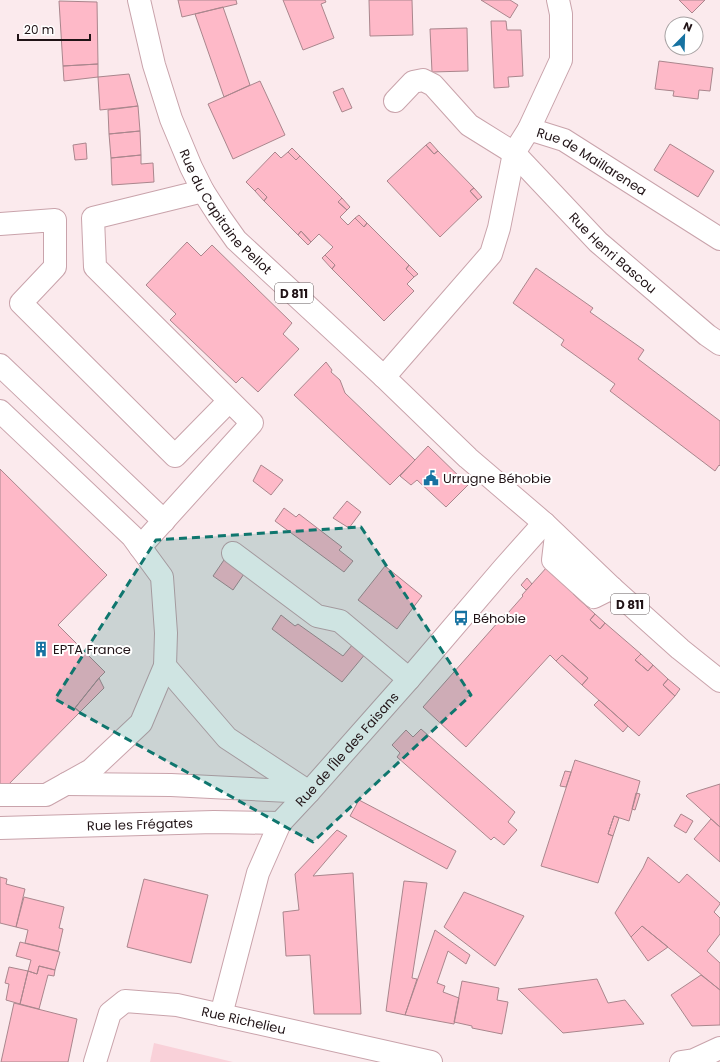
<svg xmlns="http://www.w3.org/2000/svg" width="720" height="1062" viewBox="0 0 720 1062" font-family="Poppins,sans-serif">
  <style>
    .green { fill: #f9d1d9 }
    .building { fill: #feb9c8; stroke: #aa868d }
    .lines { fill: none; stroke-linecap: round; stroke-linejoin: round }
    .minor-casing { stroke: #c9a3ab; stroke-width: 24 }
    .major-casing { stroke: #c9a3ab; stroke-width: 24 }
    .minor { stroke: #fff; stroke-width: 22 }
    .major { stroke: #fff; stroke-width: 22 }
    .marked { fill: #0f766e; fill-opacity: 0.2; stroke: #0f766e; stroke-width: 3; stroke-dasharray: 8 5; stroke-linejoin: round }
    .labels { text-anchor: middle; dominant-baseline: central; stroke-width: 4; stroke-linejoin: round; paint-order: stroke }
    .shield { fill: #fff; stroke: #635a5c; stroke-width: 1 }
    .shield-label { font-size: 12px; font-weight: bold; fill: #201316 }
    .street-label { font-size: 13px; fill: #201316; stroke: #fff }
    .poi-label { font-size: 13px; fill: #201316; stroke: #fff; text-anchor: start }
  </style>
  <rect width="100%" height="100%" fill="#fbeaed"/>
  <path class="green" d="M154,1043L233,1062H150Z"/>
  <path class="building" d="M178,0H236L237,4L182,17Z
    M283,0H325L326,2L321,4L334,38L303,50Z
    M369,0H412L413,35L370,36Z
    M481,0H510L518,5L510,18Z
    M679,0H705L692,13Z
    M59,1L97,2L98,64L63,66Z
    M223,7L250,85L224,97L195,14Z
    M491,21H506L507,30H521L523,76L508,77L509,87L494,88Z
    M467,28L468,71L432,72L430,29Z
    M659,61L713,68L710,91L699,90L698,99L673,96L674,91L655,89Z
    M98,64V77L64,81L63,66Z
    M129,74L138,106L100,110L98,77Z
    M260,81L285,135L233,159L208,104Z
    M343,88L352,108L342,112L333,92Z
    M138,106L140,131L109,134L108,110Z
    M140,131L141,155L111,158L109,134Z
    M430,142L438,151L434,154L426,145Z
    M86,143L87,159L75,160L73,145Z
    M670,144L714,171L698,197L654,170Z
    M426,145L434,154L438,151L474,188L470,191L478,200L440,237L387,181Z
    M292,148L300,156L296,160L288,152Z
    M275,152L281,158L288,152L296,160L300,156L342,198L338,202L347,210L340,217L348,225L355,218L364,227L367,223L409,265L406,269L414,277L407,284L414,291L384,321L332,269L335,265L325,255L333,247L319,234L311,242L301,231L298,235L264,201L267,197L258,188L255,191L246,182Z
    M141,155V164L153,163L154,182L112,185L111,158Z
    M258,188L267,197L264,201L255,191Z
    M474,188L482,197L478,200L470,191Z
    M342,198L350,207L347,210L338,202Z
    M359,215L367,223L364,227L355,218Z
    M301,231L311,242L308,245L298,235Z
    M187,242L201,256L212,245L292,323L283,334L299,349L258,392L242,377L236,383L170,320L176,314L146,285Z
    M325,255L335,265L332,269L322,258Z
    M409,265L418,274L414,277L406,269Z
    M536,268L593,308L590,312L644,350L638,359L720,421V466L719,465L715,471L610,391L615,384L561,345L564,340L513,303Z
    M326,362L332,370L331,372L340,380L345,393L415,460L390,485L294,395Z
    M428,446L468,485L446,507L417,480L411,485L400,476Z
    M261,465L283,480L271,495L253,481Z
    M0,469L107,575L58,625L105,672L99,678L75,708L80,712L2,791L0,789Z
    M347,501L361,512L349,528L333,518Z
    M284,508L296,517L299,514L342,547L339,550L353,561L344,572L275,521Z
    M226,557L246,571L233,590L213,576Z
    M385,566L422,596L397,629L358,600Z
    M547,567L575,592L573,594L595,614L590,620L600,629L605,623L641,654L635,660L648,671L653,665L668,679L663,685L675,696L639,736L582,685L588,678L562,655L556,661L550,655L466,747L423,707L507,612L508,613L523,596L522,595Z
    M527,578L532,584L526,590L521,585Z
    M595,614L605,623L600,629L590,620Z
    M281,615L295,626L298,624L343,656L353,644L366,653L342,682L272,629Z
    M641,654L653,665L648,671L635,660Z
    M562,655L588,678L582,685L556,661Z
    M99,678L104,688L80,712L75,708Z
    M668,679L680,689L675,696L663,685Z
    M599,700L628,726L623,732L594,705Z
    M421,729L515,812L508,822L517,830L504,845L494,837L491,840L397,757L400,753L392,745L406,730L413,737Z
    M575,760L640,781L629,821L614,816L608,834L613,836L598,883L541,866Z
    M565,771L571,772L566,787L560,786Z
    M720,784V827L686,796L688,794Z
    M636,793L640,794L635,810L632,809Z
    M359,800L456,851L447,869L350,816Z
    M681,814L693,821L686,833L674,826Z
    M614,816L619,818L613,836L608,834Z
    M711,819L720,827V862L694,839Z
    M337,830L347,836L313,876L353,873L361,1014H314L310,955L286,956L283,912L299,910L295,874Z
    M648,857L679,883L687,874L720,903V904L714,912L720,918V934L707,951L720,963V990L642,926L631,937L615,913L643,868Z
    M0,877L7,879L6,884L25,889L16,927L0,923Z
    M144,879L208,895L191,963L127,947Z
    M404,881L427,883L412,978L417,979L405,1015L386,1011Z
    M464,892L524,916L495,966L444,927Z
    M24,897L64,907L59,928L63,929L58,951L25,943L28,930L16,927Z
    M642,926L668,947L648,961L631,937Z
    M435,930L470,955L466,964L448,951L437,983L445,986L443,992L459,998L454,1024L405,1015Z
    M20,942L60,952L55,970L39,966L37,974L28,971L31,960L16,956Z
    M39,966L55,970L54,976L48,975L39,1009L20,1004L28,971L37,974Z
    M9,967L28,971L20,1004L6,1000L9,984L5,983Z
    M701,975L720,990V1025L692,1026L671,995Z
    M597,979L608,1003L625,1000L644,1024L563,1033L518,989Z
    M462,981L499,988L497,1000L508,1002L502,1034L472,1028V1026L454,1022Z
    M14,1003L77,1019L68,1062H1Z"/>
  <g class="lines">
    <g class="minor-casing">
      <g id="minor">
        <path id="s1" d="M395,101L413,82L423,80L433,85L469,125L514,153L598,242L707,335L720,344"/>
        <path d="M529,129L561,60V14L558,0"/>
        <path d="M0,224L55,220V267L21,303L175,456L229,401"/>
        <path d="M0,365L164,521"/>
        <path id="s2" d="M384,377L491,254L499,228L514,153L529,129L564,140L720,239"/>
        <path d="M0,411L132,536L162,577L166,633L165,666L227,738L309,792"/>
        <path d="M556,535L553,560L594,597L612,588"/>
        <path d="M140,547L252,423L95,267L93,218L203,191"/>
        <path d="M233,553L317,616L340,621L409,679"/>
        <path d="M66,784L171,785L308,792"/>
        <path d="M0,795H46L91,770L141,723L165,666"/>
        <path id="s3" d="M0,828L214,822L280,823"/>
        <path id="s4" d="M221,1015L258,873L280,823L309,792L409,679L503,569L544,523"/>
        <path id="s5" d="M95,1062L110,1013L125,1001L177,1005L431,1062"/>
        <path d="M681,1062L694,1060L720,1048"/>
      </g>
    </g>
    <g class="major-casing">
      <g id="major">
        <path id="s6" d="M139,0L154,65L171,119L191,167L203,191L219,216L236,240L384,377L468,458L544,523L612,588L680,649L720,681"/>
      </g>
    </g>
    <use href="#minor" class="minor"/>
    <use href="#major" class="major"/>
  </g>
  <path class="marked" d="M361,527L471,695L313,842L55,699L156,540Z"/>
  <defs>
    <g id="civic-bare" transform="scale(1.2)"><path d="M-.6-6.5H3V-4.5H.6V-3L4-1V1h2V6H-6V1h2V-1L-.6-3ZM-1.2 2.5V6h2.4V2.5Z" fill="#1672a1" stroke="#fff" stroke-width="2.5" paint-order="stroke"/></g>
    <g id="bus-bare" transform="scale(1.2)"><path d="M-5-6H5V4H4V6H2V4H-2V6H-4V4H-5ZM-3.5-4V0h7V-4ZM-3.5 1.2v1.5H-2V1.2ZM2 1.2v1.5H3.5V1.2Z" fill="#1672a1" stroke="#fff" stroke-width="2.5" paint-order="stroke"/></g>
    <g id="building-bare" transform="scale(1.2)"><path d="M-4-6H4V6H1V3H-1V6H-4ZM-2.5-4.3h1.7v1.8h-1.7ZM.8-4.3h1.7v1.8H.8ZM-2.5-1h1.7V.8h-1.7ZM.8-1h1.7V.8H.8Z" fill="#1672a1" stroke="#fff" stroke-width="2.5" paint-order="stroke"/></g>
  </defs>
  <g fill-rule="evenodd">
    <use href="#civic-bare" x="431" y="478"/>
    <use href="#bus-bare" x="461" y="618"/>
    <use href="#building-bare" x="41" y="649"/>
  </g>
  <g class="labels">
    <g class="shield">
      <rect x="275" y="283" width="38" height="20" rx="3"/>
      <rect x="611" y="594" width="38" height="20" rx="3"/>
    </g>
    <g class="shield-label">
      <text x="294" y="293">D 811</text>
      <text x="630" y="604">D 811</text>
    </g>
    <g class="street-label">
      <text stroke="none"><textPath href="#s2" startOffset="366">Rue de Maillarenea</textPath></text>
      <text stroke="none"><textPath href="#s6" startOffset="232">Rue du Capitaine Pellot</textPath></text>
      <text stroke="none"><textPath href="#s1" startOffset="295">Rue Henri Bascou</textPath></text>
      <text stroke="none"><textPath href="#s4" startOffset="301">Rue de l'Île des Faisans</textPath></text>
      <text stroke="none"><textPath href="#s3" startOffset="140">Rue les Frégates</textPath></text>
      <text stroke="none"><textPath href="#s5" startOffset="191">Rue Richelieu</textPath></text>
    </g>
    <g class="poi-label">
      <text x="443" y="478">Urrugne Béhobie</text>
      <text x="473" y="618">Béhobie</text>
      <text x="53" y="649">EPTA France</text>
    </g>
  </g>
  <g transform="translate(684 36) rotate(23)"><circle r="19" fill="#ffffff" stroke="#a6a1a2"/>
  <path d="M0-3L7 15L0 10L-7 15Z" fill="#1672a1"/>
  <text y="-6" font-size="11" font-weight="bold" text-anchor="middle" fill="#201316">N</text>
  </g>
  <path d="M18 34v6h72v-6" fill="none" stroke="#201316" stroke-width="2"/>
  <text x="24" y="34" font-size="12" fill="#201316" stroke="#ffffff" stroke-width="3" paint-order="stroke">20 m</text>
</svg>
